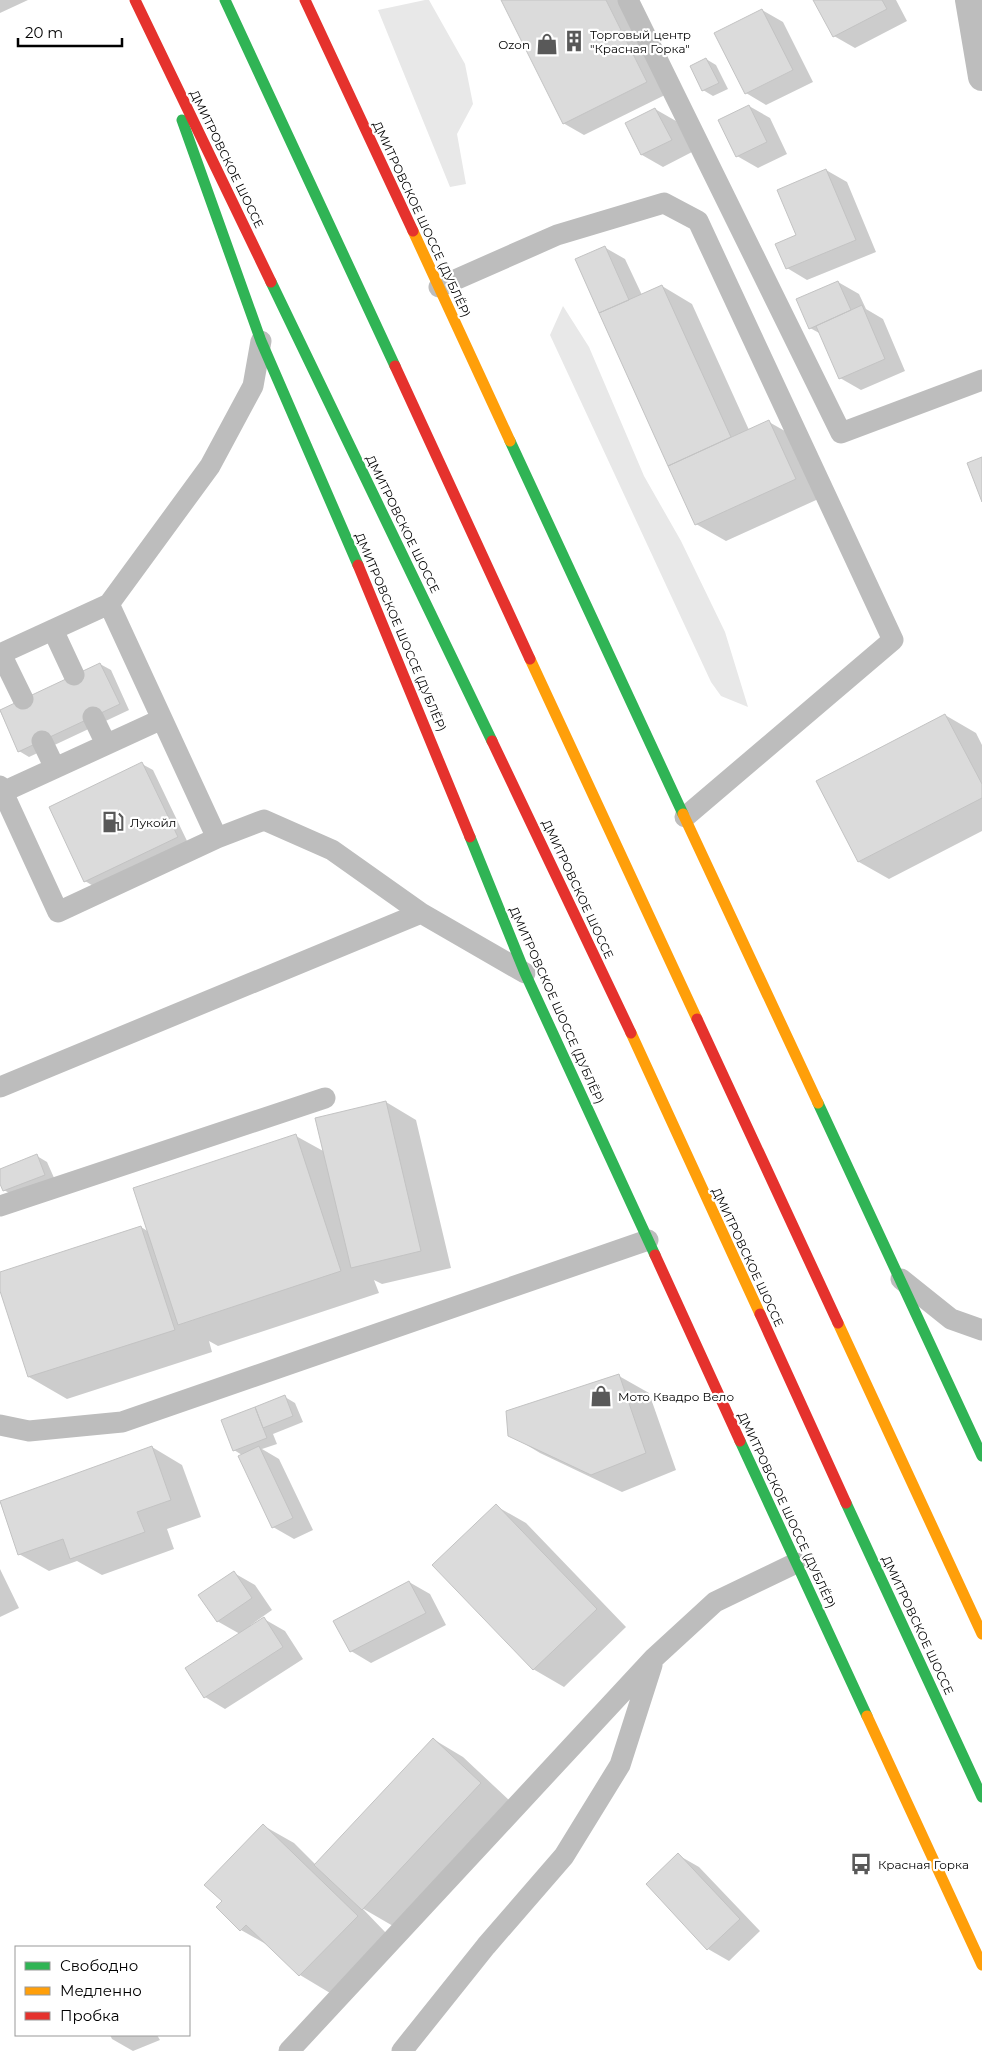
<svg xmlns="http://www.w3.org/2000/svg" width="982" height="2051" viewBox="0 0 982 2051" font-family="Montserrat,sans-serif">
  <style>
    .green { fill: #e8e8e8 }
    .shadow { fill: #0003 }
    .building { fill: #dbdbdb; stroke: #c3c3c3 }
    .lines { fill: none; stroke-linecap: round; stroke-linejoin: round }
    .lane { stroke: #bdbdbd; stroke-width: 21 }
    .street { stroke: #bdbdbd; stroke-width: 28 }
    .fast { stroke: #30b455; stroke-width: 11 }
    .slow { stroke: #ff9f0a; stroke-width: 11 }
    .jam { stroke: #e5322d; stroke-width: 11 }
    .labels { text-anchor: middle; dominant-baseline: central; stroke-width: 4.5; stroke-linejoin: round; paint-order: stroke }
    .poi-label { font-size: 12px; fill: #000; stroke: #fff; text-anchor: start }
    .street-label { font-size: 12px; fill: #000; stroke: #fff }
  </style>
  <rect width="100%" height="100%" fill="#fff"/>
  <path class="green" d="M425,0H429L465,64L473,104L457,134L466,184L450,187L378,10Z
    M563,306L589,347L644,476L681,541L725,632L748,707L721,696L711,682L550,335Z"/>
  <path class="shadow" d="M0,0H28L0,13Z
    M503,0H620L667,94L584,135L563,123Z
    M815,0H896L907,21L855,48L834,36Z
    M762,10L783,22L813,82L766,105L746,93Z
    M706,59L716,65L728,89L713,96L703,90L691,67Z
    M749,106L770,118L787,154L758,168L737,156Z
    M655,109L676,121L692,152L663,167L642,155L627,123Z
    M826,170L847,182L876,252L807,280L787,268L798,236Z
    M604,247L625,259L642,295L662,286L692,304L749,430L769,422L799,439L825,496L726,541L696,524L576,260Z
    M838,282L859,294L866,309L883,319L905,371L861,390L840,378L821,334L810,328Z
    M100,664L111,670L129,710L29,757L19,751L0,711Z
    M945,715L976,733L982,745V831L889,879L859,862L817,782Z
    M142,764L153,770L188,843L95,887L85,881Z
    M386,1102L416,1120L451,1268L382,1284L374,1280L379,1293L218,1346L209,1341L212,1352L67,1399L29,1377L0,1287V1274L141,1227L149,1232L296,1136L325,1152Z
    M37,1156L47,1162L55,1180L14,1196L4,1190L0,1181V1170Z
    M619,1376L649,1393L676,1470L622,1492L540,1453L510,1435Z
    M285,1397L295,1403L303,1422L273,1434L277,1444L262,1449L279,1459L313,1530L294,1539L273,1527L242,1455L234,1450Z
    M152,1447L182,1465L201,1517L167,1529L174,1549L102,1575L77,1561L49,1571L19,1554L0,1502Z
    M496,1506L526,1523L626,1627L564,1687L533,1669Z
    M0,1569L19,1608L0,1617Z
    M234,1573L255,1585L272,1610L251,1625L252,1627L264,1619L285,1631L303,1659L225,1709L205,1697L240,1634L217,1621Z
    M409,1582L430,1594L446,1625L371,1663L351,1651Z
    M433,1739L463,1757L510,1801L393,1926L362,1908L387,1934L330,1993L300,1975L271,1947L241,1930L223,1901L264,1826L294,1843L316,1865Z
    M678,1855L699,1867L760,1931L729,1961L708,1949Z
    M110,2035H157L160,2040L133,2051L112,2039Z"/>
  <path class="building" d="M501,0H606L647,82L563,124Z
    M813,0H882L887,9L833,37Z
    M762,9L793,70L745,94L714,33Z
    M706,58L719,83L702,91L690,66Z
    M749,105L767,142L736,157L718,120Z
    M655,108L672,140L641,155L625,123Z
    M826,169L856,240L786,269L775,244L796,235L777,190Z
    M605,246L629,300L599,313L575,259Z
    M838,281L851,310L809,329L796,299Z
    M662,285L731,437L668,466L599,313Z
    M862,305L885,359L839,379L816,326Z
    M769,420L796,479L695,525L668,466Z
    M982,457V502L967,463Z
    M100,663L120,704L18,752L0,710Z
    M945,714L982,784V798L858,862L816,781Z
    M142,762L178,837L84,882L49,807Z
    M386,1101L421,1251L351,1268L315,1118Z
    M296,1134L341,1271L178,1325L133,1188Z
    M37,1154L45,1175L3,1191L0,1184V1169Z
    M141,1226L175,1330L28,1377L0,1291V1272Z
    M619,1374L646,1453L591,1475L508,1436L506,1411Z
    M285,1395L293,1416L263,1428L255,1407Z
    M255,1407L267,1438L233,1451L221,1420Z
    M152,1446L171,1500L137,1512L145,1532L70,1559L63,1539L18,1555L0,1501Z
    M259,1446L293,1518L272,1528L238,1456Z
    M496,1504L597,1609L533,1670L432,1565Z
    M234,1571L252,1598L217,1622L198,1595Z
    M409,1581L426,1613L350,1652L333,1621Z
    M264,1617L283,1647L204,1698L185,1668Z
    M433,1738L481,1783L362,1910L314,1865Z
    M263,1824L358,1916L299,1976L246,1925L240,1931L216,1907L222,1901L204,1885Z
    M678,1853L740,1919L707,1950L646,1884Z"/>
  <g class="lines">
    <path class="lane" d="M628,0L841,433L982,380
      M439,287L557,235L664,203L698,221L893,640L685,817
      M261,341L253,386L210,466L109,604L217,838L264,820L332,850L421,913L525,973
      M53,630L74,675
      M0,654L109,604
      M1,654L23,699
      M93,717L106,744
      M42,741L55,768
      M0,786L58,912L217,838
      M3,792L162,719
      M0,1087L421,913
      M0,1206L325,1098
      M901,1279L951,1319L982,1330
      M0,1425L29,1431L122,1422L648,1240
      M289,2051L654,1658L715,1602L796,1563
      M402,2051L486,1946L564,1856L620,1765L652,1665"/>
    <path class="street" d="M969,0L982,77"/>
    <path class="fast" d="M225,0L395,366
      M182,120L261,341L358,565
      M271,282L492,741
      M510,441L683,814
      M470,837L525,973L655,1255
      M818,1103L982,1456
      M740,1441L867,1716
      M846,1503L982,1797"/>
    <path class="slow" d="M413,231L510,441
      M530,659L697,1019
      M683,814L818,1103
      M631,1033L760,1314
      M838,1323L982,1634
      M867,1716L982,1965"/>
    <path class="jam" d="M135,0L271,282
      M305,0L413,231
      M395,366L530,659
      M358,565L470,837
      M492,741L631,1033
      M697,1019L838,1323
      M655,1255L740,1441
      M760,1314L846,1503"/>
  </g>
  <defs>
    <g id="building-bare" transform="scale(1.725)"><path d="M-4-6H4V6H1V3H-1V6H-4ZM-2.5-4.3h1.7v1.8h-1.7ZM.8-4.3h1.7v1.8H.8ZM-2.5-1h1.7V.8h-1.7ZM.8-1h1.7V.8H.8Z" fill="#595959" stroke="#fff" stroke-width="2.5" paint-order="stroke"/></g>
    <g id="shop-bare" transform="scale(1.725)"><path d="M-5-2.5h2.3a2.7 3.5 0 0 1 5.4 0H5L5.5 6h-11ZM-1.5-2.5h3a1.5 2.3 0 0 0-3 0Z" fill="#595959" stroke="#fff" stroke-width="2.5" paint-order="stroke"/></g>
    <g id="fuel-bare" transform="scale(1.725)"><path d="M-5.5-6h7V0h2V4h1.3V-2.5L3-4.5l.8-.8L6-3V5H2.5V1h-1V6h-7ZM-4.2-4.7v3.2H.2V-4.7Z" fill="#595959" stroke="#fff" stroke-width="2.5" paint-order="stroke"/></g>
    <g id="bus-bare" transform="scale(1.725)"><path d="M-5-6H5V4H4V6H2V4H-2V6H-4V4H-5ZM-3.5-4V0h7V-4ZM-3.5 1.2v1.5H-2V1.2ZM2 1.2v1.5H3.5V1.2Z" fill="#595959" stroke="#fff" stroke-width="2.5" paint-order="stroke"/></g>
  </defs>
  <g fill-rule="evenodd">
    <use href="#building-bare" x="574" y="41"/>
    <use href="#shop-bare" x="547" y="44"/>
    <use href="#fuel-bare" x="113" y="822"/>
    <use href="#shop-bare" x="601" y="1396"/>
    <use href="#bus-bare" x="861" y="1864"/>
  </g>
  <g class="labels">
    <g class="poi-label">
      <text x="590" y="34">Торговый центр<tspan x="590" dy="14">"Красная Горка"</tspan></text>
      <text x="530" y="44" text-anchor="end">Ozon</text>
      <text x="130" y="822">Лукойл</text>
      <text x="618" y="1396">Мото Квадро Вело</text>
      <text x="878" y="1864">Красная Горка</text>
    </g>
    <g class="street-label">
      <text transform="translate(227 159) rotate(64)">ДМИТРОВСКОЕ ШОССЕ</text>
      <text transform="translate(422 219) rotate(65)">ДМИТРОВСКОЕ ШОССЕ (ДУБЛЁР)</text>
      <text transform="translate(403 524) rotate(64)">ДМИТРОВСКОЕ ШОССЕ</text>
      <text transform="translate(401 632) rotate(67)">ДМИТРОВСКОЕ ШОССЕ (ДУБЛЁР)</text>
      <text transform="translate(578 889) rotate(65)">ДМИТРОВСКОЕ ШОССЕ</text>
      <text transform="translate(557 1005) rotate(66)">ДМИТРОВСКОЕ ШОССЕ (ДУБЛЁР)</text>
      <text transform="translate(748 1257) rotate(65)">ДМИТРОВСКОЕ ШОССЕ</text>
      <text transform="translate(787 1510) rotate(65)">ДМИТРОВСКОЕ ШОССЕ (ДУБЛЁР)</text>
      <text transform="translate(918 1625) rotate(65)">ДМИТРОВСКОЕ ШОССЕ</text>
    </g>
  </g>
  <rect x="15" y="1946" width="175" height="90" fill="#ffffff" stroke="#999999"/>
  <rect x="25" y="1962" width="25" height="8" fill="#30b455" stroke="#999999"/>
  <text x="60" y="1971" font-size="15" fill="#000000">Свободно</text>
  <rect x="25" y="1987" width="25" height="8" fill="#ff9f0a" stroke="#999999"/>
  <text x="60" y="1996" font-size="15" fill="#000000">Медленно</text>
  <rect x="25" y="2012" width="25" height="8" fill="#e5322d" stroke="#999999"/>
  <text x="60" y="2021" font-size="15" fill="#000000">Пробка</text>
  <path d="M18 38v8h104v-8" fill="none" stroke="#000000" stroke-width="2.5"/>
  <text x="25" y="38" font-size="15" fill="#000000" stroke="#ffffff" stroke-width="4" paint-order="stroke">20 m</text>
</svg>
